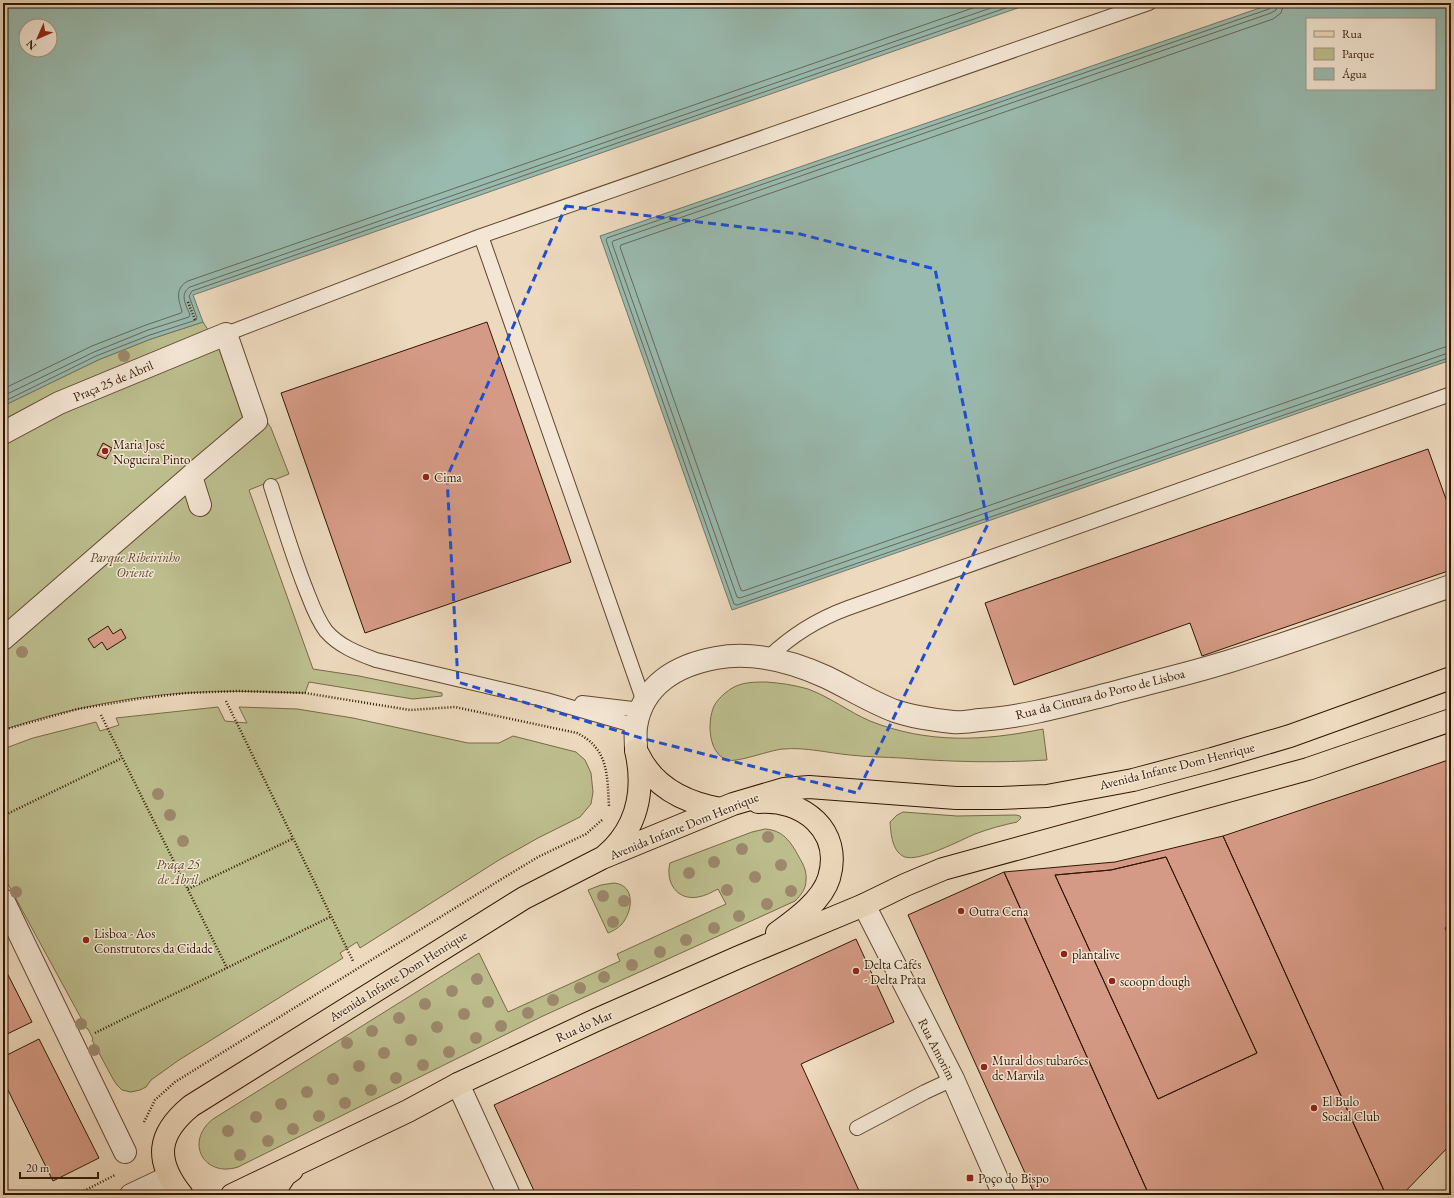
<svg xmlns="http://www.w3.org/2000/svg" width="1454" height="1198" viewBox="0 0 1454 1198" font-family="'EB Garamond',serif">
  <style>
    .green { fill: #bdbe8e; stroke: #786a48 }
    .water { fill: #99baaf; stroke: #70786a; fill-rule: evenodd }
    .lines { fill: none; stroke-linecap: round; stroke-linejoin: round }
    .shore { stroke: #666858; stroke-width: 1 }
    .building { fill: #d59a85; stroke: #321602; fill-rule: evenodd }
    .lane-casing { stroke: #614731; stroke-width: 16 }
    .street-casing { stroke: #614731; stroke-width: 24 }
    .primary-casing { stroke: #321602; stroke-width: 24 }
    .path { stroke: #321602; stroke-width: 2.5; stroke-dasharray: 1 2; stroke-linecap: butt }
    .lane { stroke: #f3e6d4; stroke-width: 14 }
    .street { stroke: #f3e6d4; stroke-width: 22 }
    .primary { stroke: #edd9bd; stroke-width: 22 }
    .tree { fill: #9d896d }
    .marked { fill: none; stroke: #1d4ed8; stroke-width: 3; stroke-dasharray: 8 5; stroke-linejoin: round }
    .poi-dot { fill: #8f2418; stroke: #f3e6d4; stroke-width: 1.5 }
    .labels { text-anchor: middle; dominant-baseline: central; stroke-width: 3; stroke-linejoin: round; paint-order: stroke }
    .street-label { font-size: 13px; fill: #321602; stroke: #f3e6d4 }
    .poi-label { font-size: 13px; fill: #321602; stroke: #f3e6d4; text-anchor: start }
    .park-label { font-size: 13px; font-style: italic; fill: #5c482c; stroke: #f3e6d4 }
  </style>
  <rect width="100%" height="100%" fill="#edd9bd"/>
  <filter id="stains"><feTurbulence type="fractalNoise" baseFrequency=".005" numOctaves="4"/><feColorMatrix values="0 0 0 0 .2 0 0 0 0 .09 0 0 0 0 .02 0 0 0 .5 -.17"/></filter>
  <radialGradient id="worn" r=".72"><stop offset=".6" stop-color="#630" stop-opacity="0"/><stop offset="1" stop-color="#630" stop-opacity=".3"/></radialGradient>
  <path class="green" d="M203,322L271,428L289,474L249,490L313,669L359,676L442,693V696L413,699L309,682L305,693C266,692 226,690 187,693C128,696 59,711 3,730V406L98,360L151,339Z
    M766,682C781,683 794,685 808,689C830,697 849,712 870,721C928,744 984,741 1043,729L1047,760C998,763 950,762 901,758C884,757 867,757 850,755C828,753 806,747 783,749C770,750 737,763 727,760C708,753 707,722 714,706C718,698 731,687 739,685C747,682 757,682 766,682Z
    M218,707L225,721L247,723L239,707L297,709L353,718L468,743H499L513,736L576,752L585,760L591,773L593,792L591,804L580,817L538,838L499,860L360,948L357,942L340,953L343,958L179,1060L151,1080L146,1087L140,1090L131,1092L122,1090L117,1085L113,1079L92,1040L93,1039L88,1029H87L3,875V749L33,738L96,722L100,731L119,725L116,718Z
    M903,812L957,816L1016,815L1020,816L1021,818L1017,822C1003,825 988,829 975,834C961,840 919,862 905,857C892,852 891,834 890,822L897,815Z
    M765,829C783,830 791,842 799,857C803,864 807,871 806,880C806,889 801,895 795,901L543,1016L238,1167C204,1178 184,1142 213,1119L479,953L508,1012L620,961L617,954L726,904L718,889C712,892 705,896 698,897C677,901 665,882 670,863L752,832Z
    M614,883C636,885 633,912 621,925C618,928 613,931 608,933L588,890L601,885Z"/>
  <path class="water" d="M3,3H1032L193,295L203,322L151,339L98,360L3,406ZM26,26H50V50H26Z
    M1274,3H1451V360L732,610L600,236ZM1307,19H1435V89H1307Z"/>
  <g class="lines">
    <path class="shore" d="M1273,3L1272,6L1269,9L607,238L606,240L734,604L737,605L1451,357
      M1278,3L1276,10L1271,13L613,241L612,243L737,597L740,598L1451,352
      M1284,3L1281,13L1273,19L621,245L620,247L741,590L743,591L1445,347L1451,346
      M3,389L92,346L146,325L181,313L182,311C178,299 175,288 188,281L987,3
      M3,396L94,352L148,330L189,317L190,315C186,305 179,294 190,287L1005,3
      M3,402L96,356L150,335L196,320L197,318L189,296L192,291L1020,3"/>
  </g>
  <path class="building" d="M487,322L571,562L365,633L281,393Z
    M103,443L112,448L106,459L97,455Z
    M1428,449L1451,513V570L1202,656L1190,623L1014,685L985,603Z
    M108,626L113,634L121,629L126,638L107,650L102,642L94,648L88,639Z
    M1451,759V924L1445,928L1451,940V1144L1402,1195H1386L1223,836L1379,784Z
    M1223,836L1386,1195H1149L1004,872L1115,862ZM1166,857L1257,1053L1158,1099L1055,875L1111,870Z
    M1166,857L1257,1053L1158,1099L1055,875L1111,870Z
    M1004,872L1149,1195H1035L908,915Z
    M856,939L894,1022L801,1064L861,1195H536L494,1105Z
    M3,965L32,1022L3,1036Z
    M39,1039L99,1158L53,1181L3,1080V1057Z"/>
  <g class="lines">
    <g class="lane-casing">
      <path id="lane" d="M481,236L644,702
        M226,334L481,236L1149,3
        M271,486C282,520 292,554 305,587C311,602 316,618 326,631C339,646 357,653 376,660L546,700L636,726
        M769,657C792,635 818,619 848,608L1451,394
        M582,703L641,710
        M857,1128L925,1092L953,1079"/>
    </g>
    <g class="street-casing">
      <path id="street" d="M3,433L59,403L226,334L256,421L191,476L200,505
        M3,639L191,476
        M636,750C636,742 635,735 636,727C642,685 677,665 716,658C754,651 791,661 826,677C849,688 871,702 895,711C913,717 934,720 953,722C962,723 971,721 980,720C1024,717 1066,705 1109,694C1148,683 1188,674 1227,662C1303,639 1377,611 1451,586
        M3,900L125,1152
        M864,905L953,1079L1004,1195
        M458,1084L509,1195
        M131,1195L169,1177"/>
    </g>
    <g class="primary-casing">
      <path id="primary" d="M638,754C654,788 686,803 721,809
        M758,802C803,798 843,831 829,878C822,901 795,920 777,933
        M605,856C638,828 645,790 636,750
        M182,1195C154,1160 157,1134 191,1106L524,898L602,858L733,804L784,789L809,787L956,798H1001L1047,796L1133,780L1212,759L1290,736L1451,678
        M232,1195L408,1111L458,1084L596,1020L739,957L864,905L905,885L943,869L1308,769L1451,720
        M272,1195L285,1175L292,1170"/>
    </g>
    <path class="path" d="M188,302L195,320
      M226,701L353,961
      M101,715L227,968
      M3,730L78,709L137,699L186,693L238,691L305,693L410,710L455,707L577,733C609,749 607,775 609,806
      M3,816L122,758
      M188,889L292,839
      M95,1033L330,917
      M144,1122L155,1100L175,1082L500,880L538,857L586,834L602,820
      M76,1195L115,1175"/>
    <use href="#lane" class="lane"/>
    <use href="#street" class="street"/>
    <use href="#primary" class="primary"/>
  </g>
  <g class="tree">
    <circle cx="124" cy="356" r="6"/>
    <circle cx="22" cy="652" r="6"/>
    <circle cx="158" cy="794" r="6"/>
    <circle cx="170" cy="815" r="6"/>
    <circle cx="768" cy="837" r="6"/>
    <circle cx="183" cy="841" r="6"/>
    <circle cx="742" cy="849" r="6"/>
    <circle cx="714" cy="862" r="6"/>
    <circle cx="781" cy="865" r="6"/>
    <circle cx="689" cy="873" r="6"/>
    <circle cx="755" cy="877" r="6"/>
    <circle cx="727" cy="890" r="6"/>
    <circle cx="791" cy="891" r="6"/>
    <circle cx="16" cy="892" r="6"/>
    <circle cx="603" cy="896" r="6"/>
    <circle cx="624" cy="901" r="6"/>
    <circle cx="767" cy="904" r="6"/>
    <circle cx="739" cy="916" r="6"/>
    <circle cx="613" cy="922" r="6"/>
    <circle cx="714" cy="928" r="6"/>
    <circle cx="686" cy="940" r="6"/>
    <circle cx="660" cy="952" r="6"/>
    <circle cx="632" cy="965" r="6"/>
    <circle cx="604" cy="977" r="6"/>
    <circle cx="477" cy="979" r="6"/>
    <circle cx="580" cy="988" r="6"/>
    <circle cx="452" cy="991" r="6"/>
    <circle cx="553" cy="1000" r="6"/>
    <circle cx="488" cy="1002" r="6"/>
    <circle cx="425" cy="1004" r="6"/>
    <circle cx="528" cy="1013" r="6"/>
    <circle cx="464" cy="1014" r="6"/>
    <circle cx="399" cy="1018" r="6"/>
    <circle cx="81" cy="1024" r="6"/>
    <circle cx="501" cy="1026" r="6"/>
    <circle cx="437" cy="1027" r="6"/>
    <circle cx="372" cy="1031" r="6"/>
    <circle cx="476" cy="1038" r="6"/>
    <circle cx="411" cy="1040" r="6"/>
    <circle cx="347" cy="1043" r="6"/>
    <circle cx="94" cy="1050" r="6"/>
    <circle cx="449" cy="1052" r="6"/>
    <circle cx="384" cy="1053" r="6"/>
    <circle cx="423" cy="1065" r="6"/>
    <circle cx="359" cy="1066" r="6"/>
    <circle cx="396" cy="1078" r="6"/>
    <circle cx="333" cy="1079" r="6"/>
    <circle cx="371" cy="1090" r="6"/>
    <circle cx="307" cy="1092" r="6"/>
    <circle cx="345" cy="1103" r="6"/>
    <circle cx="281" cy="1104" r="6"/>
    <circle cx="319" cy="1116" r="6"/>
    <circle cx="256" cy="1117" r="6"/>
    <circle cx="293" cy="1129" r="6"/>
    <circle cx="228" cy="1131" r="6"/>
    <circle cx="268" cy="1141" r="6"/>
    <circle cx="240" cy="1155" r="6"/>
  </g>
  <path class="marked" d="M566,206L800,234L935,269L988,524L857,793L641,738L458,682L447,477Z"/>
  <g class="poi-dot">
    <circle cx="105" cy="451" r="4"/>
    <circle cx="426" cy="477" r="4"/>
    <circle cx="961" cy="911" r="4"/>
    <circle cx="86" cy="940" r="4"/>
    <circle cx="1064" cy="954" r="4"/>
    <circle cx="856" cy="971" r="4"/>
    <circle cx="1112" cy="981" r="4"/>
    <circle cx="984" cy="1067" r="4"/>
    <circle cx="1314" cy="1108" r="4"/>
    <rect x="966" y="1174" width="8" height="8" rx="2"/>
  </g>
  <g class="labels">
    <g class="street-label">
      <text transform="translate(113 381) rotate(-23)">Praça 25 de Abril</text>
      <text transform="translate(1100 694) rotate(-14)">Rua da Cintura do Porto de Lisboa</text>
      <text transform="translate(1177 766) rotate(-14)">Avenida Infante Dom Henrique</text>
      <text transform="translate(684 826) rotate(-22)">Avenida Infante Dom Henrique</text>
      <text transform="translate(398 976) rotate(-32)">Avenida Infante Dom Henrique</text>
      <text transform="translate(584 1026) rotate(-24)">Rua do Mar</text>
      <text transform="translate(937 1049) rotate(63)">Rua Amorim</text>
    </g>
    <g class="poi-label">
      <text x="113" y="444">Maria José<tspan x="113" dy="15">Nogueira Pinto</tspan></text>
      <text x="434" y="477">Cima</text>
      <text x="969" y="911">Outra Cena</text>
      <text x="94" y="933">Lisboa - Aos<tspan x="94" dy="15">Construtores da Cidade</tspan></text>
      <text x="1072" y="954">plantalive</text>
      <text x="864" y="964">Delta Cafés<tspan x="864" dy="15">- Delta Prata</tspan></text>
      <text x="1120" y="981">scoopn dough</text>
      <text x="992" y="1060">Mural dos tubarões<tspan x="992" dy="15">de Marvila</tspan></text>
      <text x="1322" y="1101">El Bulo<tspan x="1322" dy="15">Social Club</tspan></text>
      <text x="978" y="1178">Poço do Bispo</text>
    </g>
    <g class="park-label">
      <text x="135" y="557">Parque Ribeirinho<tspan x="135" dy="15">Oriente</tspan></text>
      <text x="178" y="864">Praça 25<tspan x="178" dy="15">de Abril</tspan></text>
    </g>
  </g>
  <rect width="1454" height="1198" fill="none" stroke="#edd9bd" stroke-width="16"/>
  <rect x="4" y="4" width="1446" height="1190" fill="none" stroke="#321602" stroke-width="2"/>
  <rect x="8" y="8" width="1438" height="1182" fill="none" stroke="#321602"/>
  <rect x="1306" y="18" width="130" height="72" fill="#f3e6d4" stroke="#a69380"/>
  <rect x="1314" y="31" width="20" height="6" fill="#edd9bd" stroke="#a69380"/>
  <text x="1342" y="38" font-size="12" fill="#321602">Rua</text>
  <rect x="1314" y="48" width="20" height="12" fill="#bdbe8e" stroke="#a69380"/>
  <text x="1342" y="58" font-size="12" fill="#321602">Parque</text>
  <rect x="1314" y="68" width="20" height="12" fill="#99baaf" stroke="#a69380"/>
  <text x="1342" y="78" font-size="12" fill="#321602">Água</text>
  <g transform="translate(38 38) rotate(225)"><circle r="19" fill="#f3e6d4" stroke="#a69380"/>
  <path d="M0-3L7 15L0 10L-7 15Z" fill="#8f2418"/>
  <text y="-6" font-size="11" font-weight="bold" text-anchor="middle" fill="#321602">N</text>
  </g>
  <path d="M20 1172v6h78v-6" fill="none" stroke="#321602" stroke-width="2"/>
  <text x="26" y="1172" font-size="12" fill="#321602" stroke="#f3e6d4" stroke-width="3" paint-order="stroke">20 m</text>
  <rect width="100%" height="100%" filter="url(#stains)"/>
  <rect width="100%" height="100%" fill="url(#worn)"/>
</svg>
